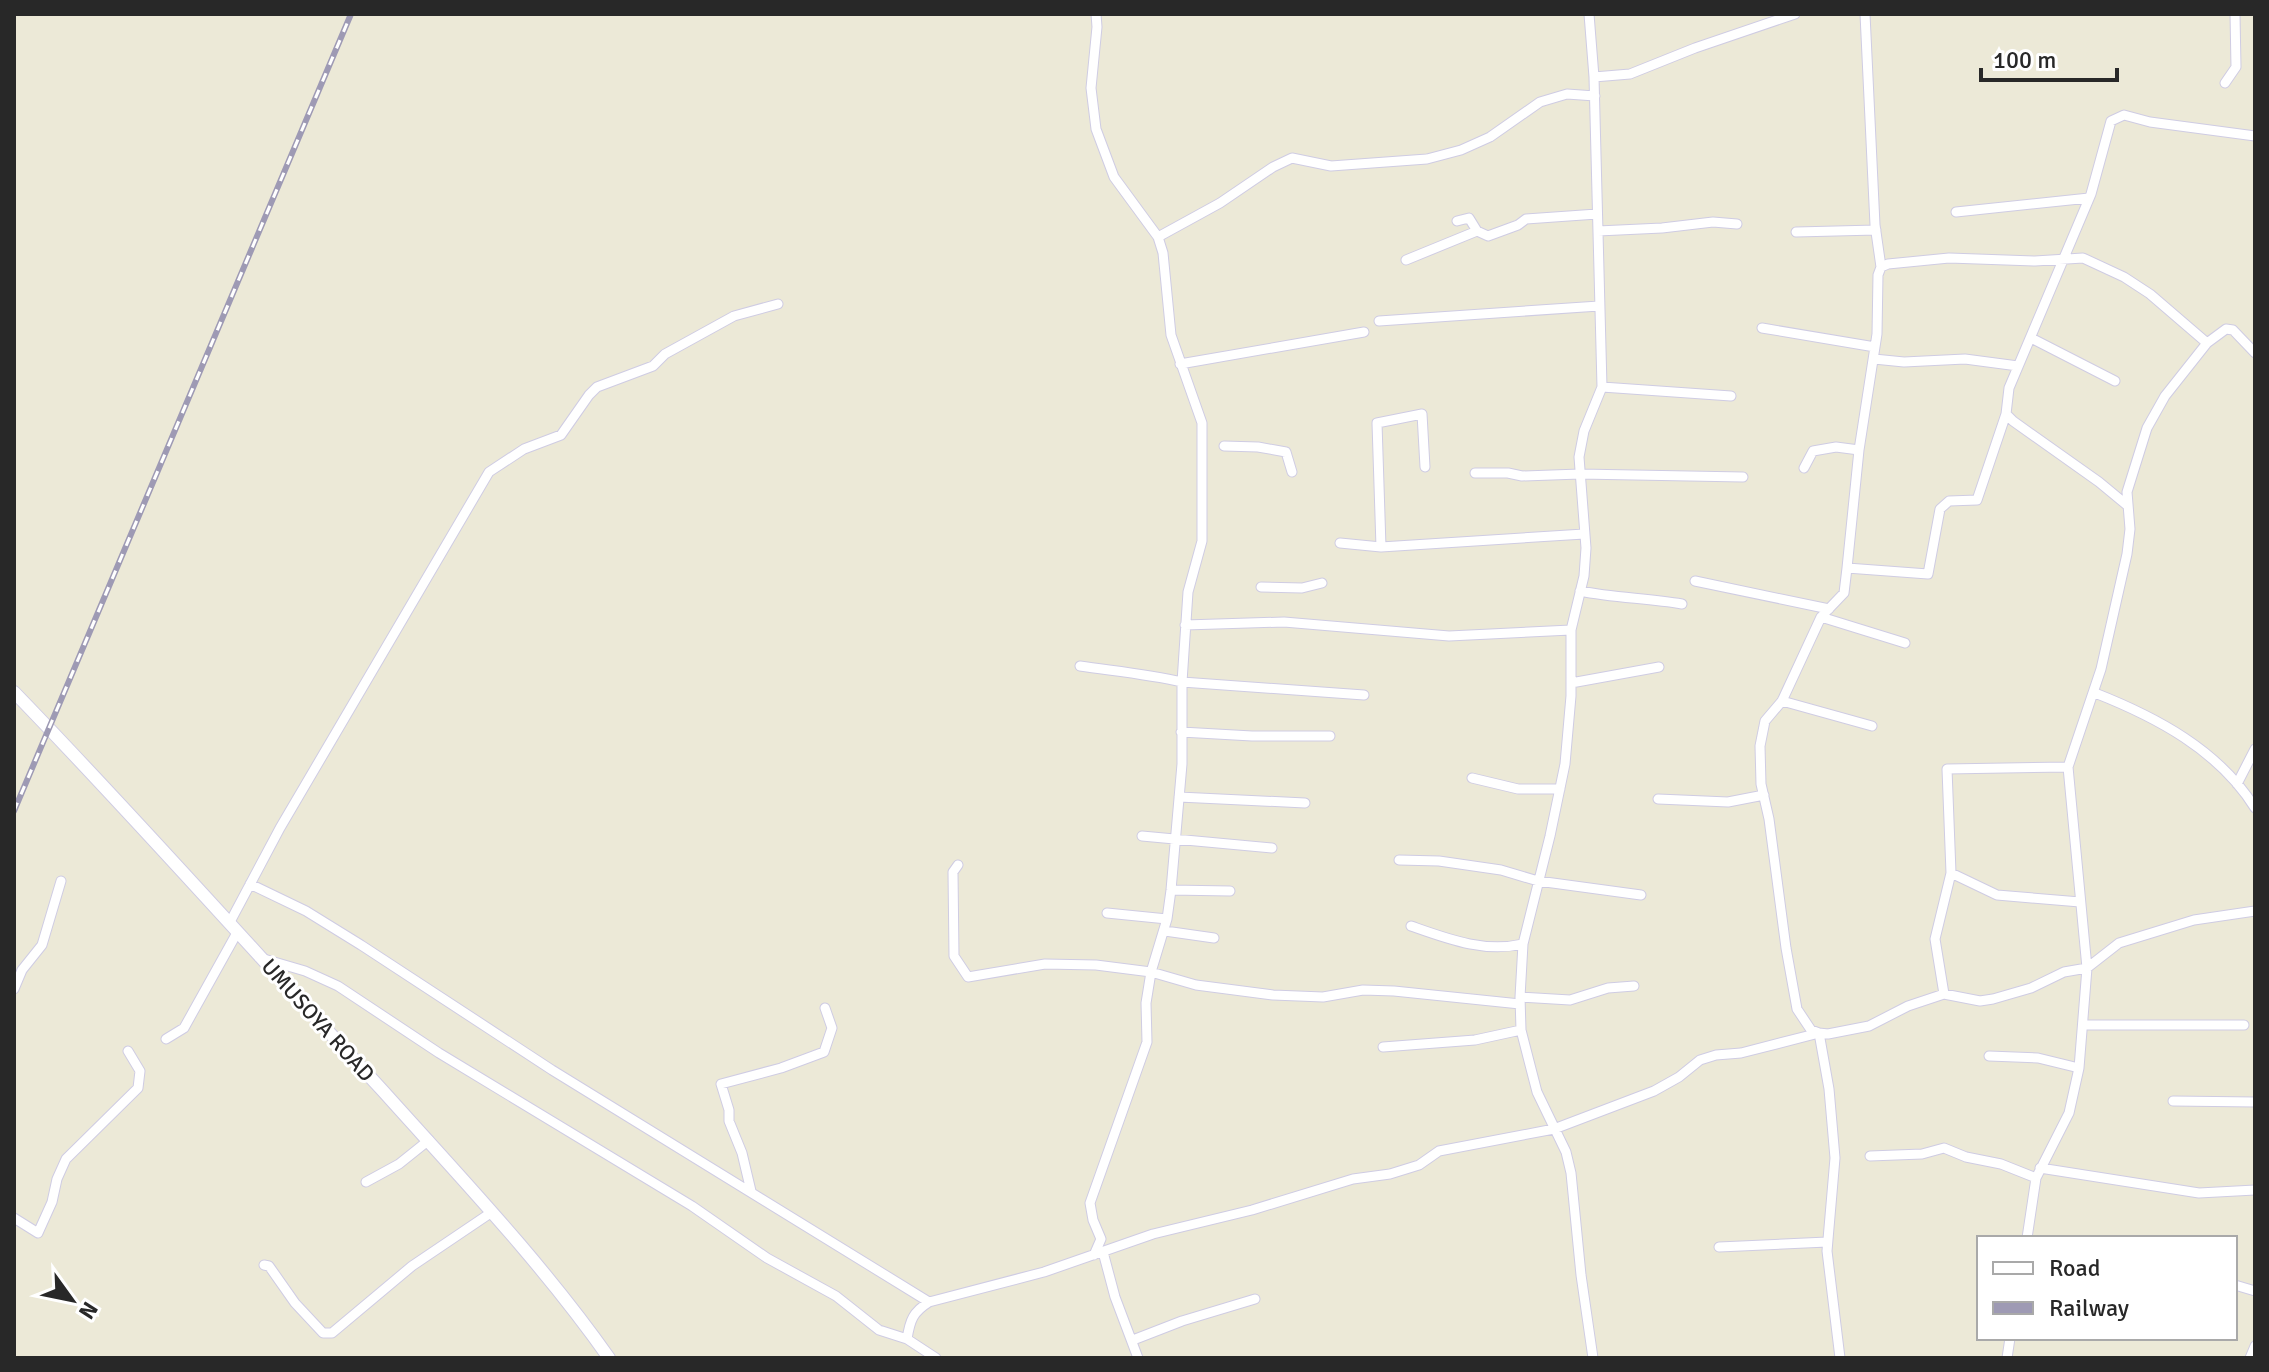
<svg xmlns="http://www.w3.org/2000/svg" width="2269" height="1372" viewBox="0 0 2269 1372" font-family="Signika,sans-serif">
  <style>
    .lines { fill: none; stroke-linecap: round; stroke-linejoin: round }
    .street-casing { stroke: #cfcce3; stroke-width: 11 }
    .secondary-casing { stroke: #cfcce3; stroke-width: 14 }
    .street { stroke: #fff; stroke-width: 9 }
    .secondary { stroke: #fff; stroke-width: 12 }
    .rail-casing { stroke: #9e9ab4; stroke-width: 6 }
    .rail { stroke: #fff; stroke-width: 3; stroke-dasharray: 9; stroke-linecap: butt }
    .labels { text-anchor: middle; dominant-baseline: central; stroke-width: 6; stroke-linejoin: round; paint-order: stroke }
    .street-label { font-size: 22px; fill: #282828; stroke: #fff }
  </style>
  <rect width="100%" height="100%" fill="#ece9d7"/>
  <g class="lines">
    <g class="street-casing">
      <path id="street" d="M1096,14L1097,27L1091,88L1096,129L1114,177L1158,237L1163,253L1171,335L1202,423V541L1188,592L1182,682L1364,695
        M1589,14L1594,77L1602,387L1584,431L1579,457L1586,548L1584,576L1571,630V696L1565,764L1550,836L1523,944L1520,997L1521,1030L1537,1092L1566,1152L1571,1173L1581,1275L1593,1358
        M1865,14L1875,225L1881,267
        M1594,77L1630,74L1695,48L1795,14
        M2225,83L2236,67L2235,14
        M1956,212L2089,198
        M1457,221L1469,218L1477,231
        M1598,231L1662,228L1713,222L1737,224
        M1796,232L1876,230
        M1158,237L1220,203L1273,167L1292,158L1331,166L1427,159L1461,150L1490,137L1540,102L1567,94L1595,96
        M1406,260L1477,231L1488,236L1518,225L1526,219L1597,214
        M1379,321L1599,306
        M1762,328L1875,347
        M2031,338L2115,381
        M1874,359L1904,362L1965,359L2018,366
        M1180,364L1364,332
        M1602,387L1731,396
        M1224,446L1258,447L1286,452L1292,472
        M1804,468L1813,451L1836,447L1859,450
        M1475,473H1508L1522,476L1580,474L1743,477
        M2128,506L2099,482L2013,421L2006,414L2009,388L2091,194L2111,121L2124,115L2150,122L2255,136
        M1340,543L1381,547L1584,534
        M1381,547L1377,423L1422,414L1425,467
        M1847,568L1859,450L1877,334L1878,275L1881,267L1888,264L1949,258L2035,261L2083,258L2124,277L2150,294L2207,343
        M1695,581L1829,609
        M1261,587L1302,588L1322,583
        M1580,591C1614,598 1648,598 1682,604
        M1821,617L1905,643
        M1185,625L1284,622L1449,636L1571,630
        M1080,666C1114,671 1148,674 1182,682V764L1171,890L1167,919L1151,972L1146,1003L1147,1042L1090,1203L1093,1220L1101,1239L1094,1255
        M1571,683L1659,667
        M2095,693C2156,717 2219,750 2255,808
        M1782,701L1872,726
        M1181,732L1252,736H1330
        M1472,778L1518,789H1560
        M2237,784L2255,749
        M1179,797L1305,803
        M1658,799L1728,802L1764,795
        M1142,836L1272,848
        M1399,860L1439,861L1501,870L1538,881L1641,895
        M958,865L953,872L954,956L968,977L1045,964L1096,965L1151,972L1196,985L1273,995L1323,997L1363,990L1394,991L1520,1004
        M1951,873L1997,895L2080,902
        M250,884L306,911L361,945L552,1070L929,1302
        M1171,890L1230,891
        M1107,913L1167,919
        M230,922L280,828L489,472L524,449L561,435L589,395L597,387L653,366L665,354L734,316L778,304
        M1411,926C1448,939 1484,953 1523,944
        M1165,931L1214,938
        M264,959L305,971L338,986L439,1053L692,1206L767,1258L836,1296L879,1330L907,1339L936,1358
        M14,989L22,970L42,945L61,881
        M1944,994L1935,939L1951,873L1947,769L2068,767
        M1520,997L1570,1000L1608,988L1634,986
        M2084,1025H2244
        M1819,1033L1811,1030L1797,1009L1786,948L1769,819L1761,784L1760,746L1765,721L1782,701L1821,617L1844,593L1847,568L1928,574L1940,509L1949,501L1977,500L2006,414
        M1819,1033L1829,1089L1835,1158L1827,1251L1840,1358
        M166,1039L184,1028L238,931
        M1383,1047L1475,1040L1521,1030
        M1989,1056L2038,1058L2079,1068
        M2173,1101L2255,1102
        M1870,1156L1922,1154L1944,1148L1966,1157L2001,1164L2036,1178
        M2040,1168L2199,1193L2255,1190
        M366,1182L399,1164L429,1140
        M751,1191L742,1153L729,1121V1110L721,1084L781,1068L824,1052L832,1028L825,1008
        M14,1218L38,1233L52,1202L57,1179L66,1159L138,1088L140,1071L128,1051
        M2027,1238L2036,1178L2069,1113L2079,1068L2087,968L2068,767L2101,669L2127,554L2130,529L2127,492L2147,428L2165,396L2207,343L2226,329L2233,330L2255,353
        M1719,1247L1827,1242
        M1103,1252L1115,1297L1138,1358
        M264,1265L269,1266L295,1303L323,1333H332L412,1266L492,1212
        M2235,1285L2255,1291
        M907,1339C910,1320 913,1312 929,1302L1044,1272L1153,1234L1252,1210L1353,1179L1390,1174L1419,1165L1439,1151L1554,1129L1654,1091L1679,1077L1700,1060L1716,1055L1741,1053L1819,1033L1828,1034L1869,1026L1908,1006L1944,994L1980,1001L1993,999L2031,988L2064,972L2087,968L2119,943L2194,920L2255,911
        M1133,1340L1182,1321L1255,1299
        M2007,1358L2010,1338
        M2250,1358L2255,1346"/>
    </g>
    <g class="secondary-casing">
      <path id="secondary" d="M14,692C140,822 260,958 383,1091C461,1178 542,1263 609,1358"/>
    </g>
    <use href="#street" class="street"/>
    <use href="#secondary" class="secondary"/>
    <g class="rail-casing">
      <path id="rail" d="M14,811L351,14"/>
    </g>
    <use href="#rail" class="rail"/>
  </g>
  <g class="labels">
    <g class="street-label">
      <text transform="translate(318 1020) rotate(48)">UMUSOYA ROAD</text>
    </g>
  </g>
  <rect width="2269" height="1372" fill="none" stroke="#282828" stroke-width="32"/>
  <rect x="1977" y="1236" width="260" height="104" fill="#ffffff" stroke="#a9a9a9" stroke-width="2"/>
  <rect x="1993" y="1262" width="40" height="12" fill="#ffffff" stroke="#a9a9a9" stroke-width="2"/>
  <text x="2049" y="1276" font-size="24" fill="#282828">Road</text>
  <rect x="1993" y="1302" width="40" height="12" fill="#9e9ab4" stroke="#a9a9a9" stroke-width="2"/>
  <text x="2049" y="1316" font-size="24" fill="#282828">Railway</text>
  <g transform="translate(72 1300) rotate(123)" stroke="#ffffff" stroke-width="6" paint-order="stroke">
  <path d="M0-6L14 30L0 20L-14 30Z" fill="#282828"/>
  <text y="-12" font-size="22" font-weight="bold" text-anchor="middle" fill="#282828">N</text>
  </g>
  <path d="M1981 68v12h136v-12" fill="none" stroke="#282828" stroke-width="4"/>
  <text x="1993" y="68" font-size="24" fill="#282828" stroke="#ffffff" stroke-width="6" paint-order="stroke">100 m</text>
</svg>
